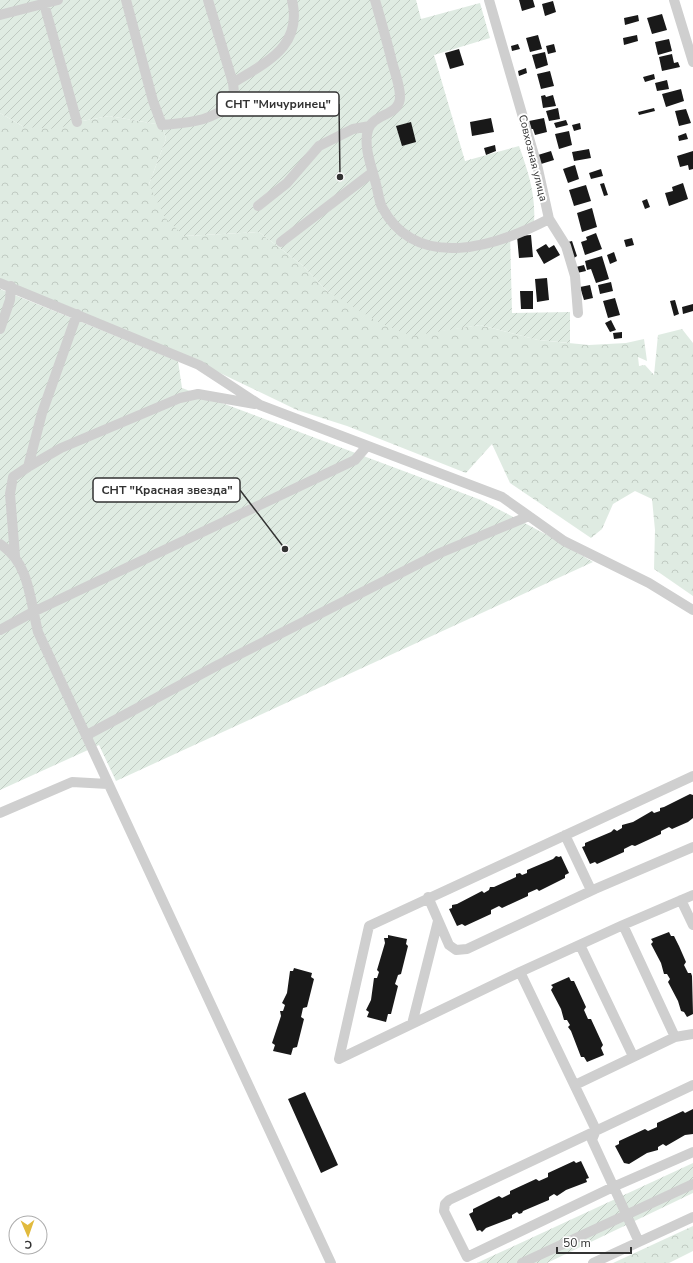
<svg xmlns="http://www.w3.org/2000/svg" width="693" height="1263" viewBox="0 0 693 1263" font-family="'Nunito Sans',sans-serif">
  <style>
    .forest { fill: url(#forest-crowns) }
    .garden { fill: url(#garden-furrows) }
    .building { fill: #191919 }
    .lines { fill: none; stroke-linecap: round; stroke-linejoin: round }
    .minor { stroke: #cfcfcf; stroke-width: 10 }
    .labels { text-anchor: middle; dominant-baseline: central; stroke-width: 4; stroke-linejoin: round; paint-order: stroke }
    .street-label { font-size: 11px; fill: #323232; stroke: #fff }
    .leader { fill: none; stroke: #323232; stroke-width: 1.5 }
    .callout-dot { fill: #323232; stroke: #fff; stroke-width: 1.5 }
    .callout { fill: #fff; stroke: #323232; stroke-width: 1.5 }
    .callout-label { font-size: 12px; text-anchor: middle; font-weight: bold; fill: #323232 }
  </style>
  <defs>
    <pattern id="forest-crowns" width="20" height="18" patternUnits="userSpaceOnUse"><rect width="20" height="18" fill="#dfebe2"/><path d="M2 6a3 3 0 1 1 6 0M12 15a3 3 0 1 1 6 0" fill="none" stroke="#c0cac2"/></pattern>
    <pattern id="garden-furrows" width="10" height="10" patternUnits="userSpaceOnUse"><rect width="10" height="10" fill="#dfebe2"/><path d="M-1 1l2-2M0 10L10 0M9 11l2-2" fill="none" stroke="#c0cac2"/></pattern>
  </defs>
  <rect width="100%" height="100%" fill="#fff"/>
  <path class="forest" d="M0,113L24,127L77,122L109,116L162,125L166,139L149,184L184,236L259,232L302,265L327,291L412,335L480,325L538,340L589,345L626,343L644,339L647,361L638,357L639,366L645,365L654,375L658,335L682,329L693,343V596L654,569L655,530L652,499L635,491L613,504L602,529L591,538L510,483L492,444L466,473L347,426L297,410L195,361L0,280Z
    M693,1226V1251L669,1263H613Z"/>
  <path class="garden" d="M0,0H416L421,19L480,3L490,38L434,55L465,161L519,146C528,171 536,195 534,222L510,232L512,313L570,312V343L538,340L480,325L412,336L380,323L327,291L302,265L259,232L184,236L165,218L149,184L166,139L162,125L109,116L77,122L57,129L24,127L0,113Z
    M0,289L178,361L182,388L481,500L549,536L593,562L116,781L99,745L0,790Z
    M693,1163V1193L547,1263H477Z"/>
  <path class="building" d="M519,0H533L535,7L522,11Z
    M553,1L556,12L545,16L542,4Z
    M662,14L667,30L652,34L647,18Z
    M638,15L639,21L625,25L624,18Z
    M538,35L542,49L530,52L526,38Z
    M637,35L638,41L624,45L623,38Z
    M669,39L672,51L658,55L655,42Z
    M518,44L520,49L512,51L511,46Z
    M554,44L556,52L548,54L546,46Z
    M459,49L464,65L450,69L445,53Z
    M545,52L548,65L536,69L532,55Z
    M672,54L674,63L678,62L680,67L662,71L659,57Z
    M526,68L527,73L519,76L518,71Z
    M550,71L554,86L541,89L537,74Z
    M654,74L655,79L645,82L643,77Z
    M667,80L669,89L657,91L655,83Z
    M681,89L684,101L666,107L662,94Z
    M545,95L546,97L553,95L556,106L543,108L541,96Z
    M558,108L560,119L549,121L546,111Z
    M654,108L655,111L639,115L638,112Z
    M686,109L691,123L679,126L675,111Z
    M491,118L494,132L472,136L470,122Z
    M544,118L547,132L535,135L533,129H531L529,121Z
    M566,120L568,125L556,128L554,123Z
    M411,122L416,142L402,146L396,126Z
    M580,123L581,129L574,131L572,125Z
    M569,131L572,145L559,149L555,134Z
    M686,133L688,139L679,141L678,136Z
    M495,145L496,151L486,155L484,148Z
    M589,149L591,158L574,161L572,152Z
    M551,151L554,160L541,164L538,155Z
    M693,151V169L689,170L688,165L680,167L677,156Z
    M575,165L579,179L568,183L563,169Z
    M601,169L603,176L591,179L589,173Z
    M604,183L608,195L604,196L600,184Z
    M683,183L688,199L669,206L665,193L673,191L672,187Z
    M586,185L591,201L574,206L569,190Z
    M647,199L650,207L645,209L642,201Z
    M592,208L597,227L582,232L577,213Z
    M596,233L602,249L585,255L581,242L587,240L586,237Z
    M531,235L533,257L519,258L517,236Z
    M632,238L634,245L626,247L624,240Z
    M572,241L577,256L574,258L568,242Z
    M546,244L549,248L554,245L560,255L544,264L536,250Z
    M614,252L617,261L610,264L607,255Z
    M602,256L609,279L596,283L591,269L587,270L585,261Z
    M584,265L586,271L577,273L576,267Z
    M547,278L549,300L537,302L535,279Z
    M611,282L613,291L600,294L598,285Z
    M590,285L593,298L584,300L580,287Z
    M520,291H533V309H521Z
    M615,298L620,315L608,318L603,301Z
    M675,300L679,314L674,316L670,301Z
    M693,304V311L683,314L682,307Z
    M611,320L616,330L610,332L605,323Z
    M622,332V338L614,339L613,333Z
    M690,794L693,795V818L688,822L672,829L669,827L661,831V834L635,846L632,845L624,849V852L597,864L595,862L590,864L582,847L585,846V843L611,832L614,829L617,831L622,828V825L633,822L652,811L654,813L660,811V808L664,807Z
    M556,856L559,857L561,856L569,873L565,875V878L539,891L537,889L528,893V896L502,908L499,906L491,910V914L465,926L462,924L457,926L449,909L452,908V905L457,904L482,891L484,893L489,890L490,887H494L516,877V874L520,873L522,875L527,873V870L553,859Z
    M669,932L671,936H674L679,946L686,962L684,965L688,973H691L692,976L693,1014L687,1017L684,1012L681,1011L678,1001L668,982L670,979L667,974H664L661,963L651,944L653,942L651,939Z
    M388,935L407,939L406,944L408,946L401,974L398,975L395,984L398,986L391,1014H388L386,1022L367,1017L369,1012L366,1010L371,1000L374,978H377L379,972L377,970L385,943L384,938H388Z
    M294,968L312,973L311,977L314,979L307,1007L303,1008L301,1017L304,1019L297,1047L293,1048L291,1055L273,1051L275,1045L272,1043L281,1016L280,1011H283L285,1005L282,1003L287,993L290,971H293Z
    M569,977L571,981H574L586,1007L584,1010L588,1019H591L603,1045L601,1048L604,1055L587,1062L584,1057H581L571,1031L568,1027L570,1025L567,1020H564L561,1009L551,990L553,987L551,985Z
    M305,1092L338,1165L321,1173L288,1099Z
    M693,1109V1134L685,1135L666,1146L663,1144L658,1147V1150L647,1153L629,1164L624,1163L615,1146L619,1144V1141L645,1129L648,1131L657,1127V1123L683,1111L685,1113Z
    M574,1161L576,1163L581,1161L589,1178L586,1179L587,1182L566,1190L557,1196L554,1194L549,1197V1200L523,1211L522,1213L519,1214L517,1212L512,1215V1218L486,1228L482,1232L480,1230L477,1231L469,1214L473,1212V1209L499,1196L502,1198L510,1194V1191L536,1179L539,1181L548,1177V1173Z"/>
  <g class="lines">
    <path class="minor" d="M44,0L46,11L77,122
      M126,0L153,101L162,125C194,122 208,122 235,102L233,83C266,62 303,47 292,0
      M208,0L233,83
      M375,0C381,21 387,41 392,62C395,73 400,85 400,97C400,116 373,113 368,130C363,146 372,168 376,184C378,191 379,201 382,207C417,273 497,246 549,219
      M489,0L538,169L549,219L566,246L575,276L578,313
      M674,0L693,62
      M0,15L58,0
      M258,206L287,183L319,146L353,129L370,126
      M281,242L373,172
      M0,283L199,365L260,405L502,497L564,541L649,583L693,610
      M0,329L10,300L11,286
      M28,467L61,448L180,398L198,394L255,404
      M0,544C30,563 30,601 38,632L331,1263
      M15,556L10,494L13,477L28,467L42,413L77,314
      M0,630L33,612L355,460L367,446
      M87,735L218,665L440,553L529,516
      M0,813L72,782L108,784
      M565,835L591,890
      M428,897L449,945L456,950L467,949L595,889L693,847
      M681,900L693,925
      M623,925L675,1037
      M580,945L633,1056
      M520,972L339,1059L369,926L693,776
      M412,1024L438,921
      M575,1085L675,1037L693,1034
      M693,1085L449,1200L445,1204L444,1211L467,1257L613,1187L693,1152
      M639,1242L592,1140L596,1130L520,972L623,925L693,895
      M522,1263L693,1184
      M593,1263L693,1217"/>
  </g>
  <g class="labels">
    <g class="street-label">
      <text transform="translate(533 158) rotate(76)">Совхозная улица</text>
    </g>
  </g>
  <path class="leader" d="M340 177L339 104M285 549L240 490"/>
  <g class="callout-dot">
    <circle cx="340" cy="177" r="4"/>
    <circle cx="285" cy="549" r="4"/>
  </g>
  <g class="callout">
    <rect x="217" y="92" width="122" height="24" rx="4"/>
    <rect x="93" y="478" width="147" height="24" rx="4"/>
  </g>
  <g class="callout-label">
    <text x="278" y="108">СНТ "Мичуринец"</text>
    <text x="167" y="494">СНТ "Красная звезда"</text>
  </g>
  <g transform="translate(28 1235) rotate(178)"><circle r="19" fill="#ffffff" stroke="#adadad"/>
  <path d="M0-3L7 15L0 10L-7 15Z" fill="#e1ba3d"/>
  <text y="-6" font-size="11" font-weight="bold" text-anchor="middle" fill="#323232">С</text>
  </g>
  <path d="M557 1247v6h74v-6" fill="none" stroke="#323232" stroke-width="2"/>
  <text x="563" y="1247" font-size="12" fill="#323232" stroke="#ffffff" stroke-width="3" paint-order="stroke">50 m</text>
</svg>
